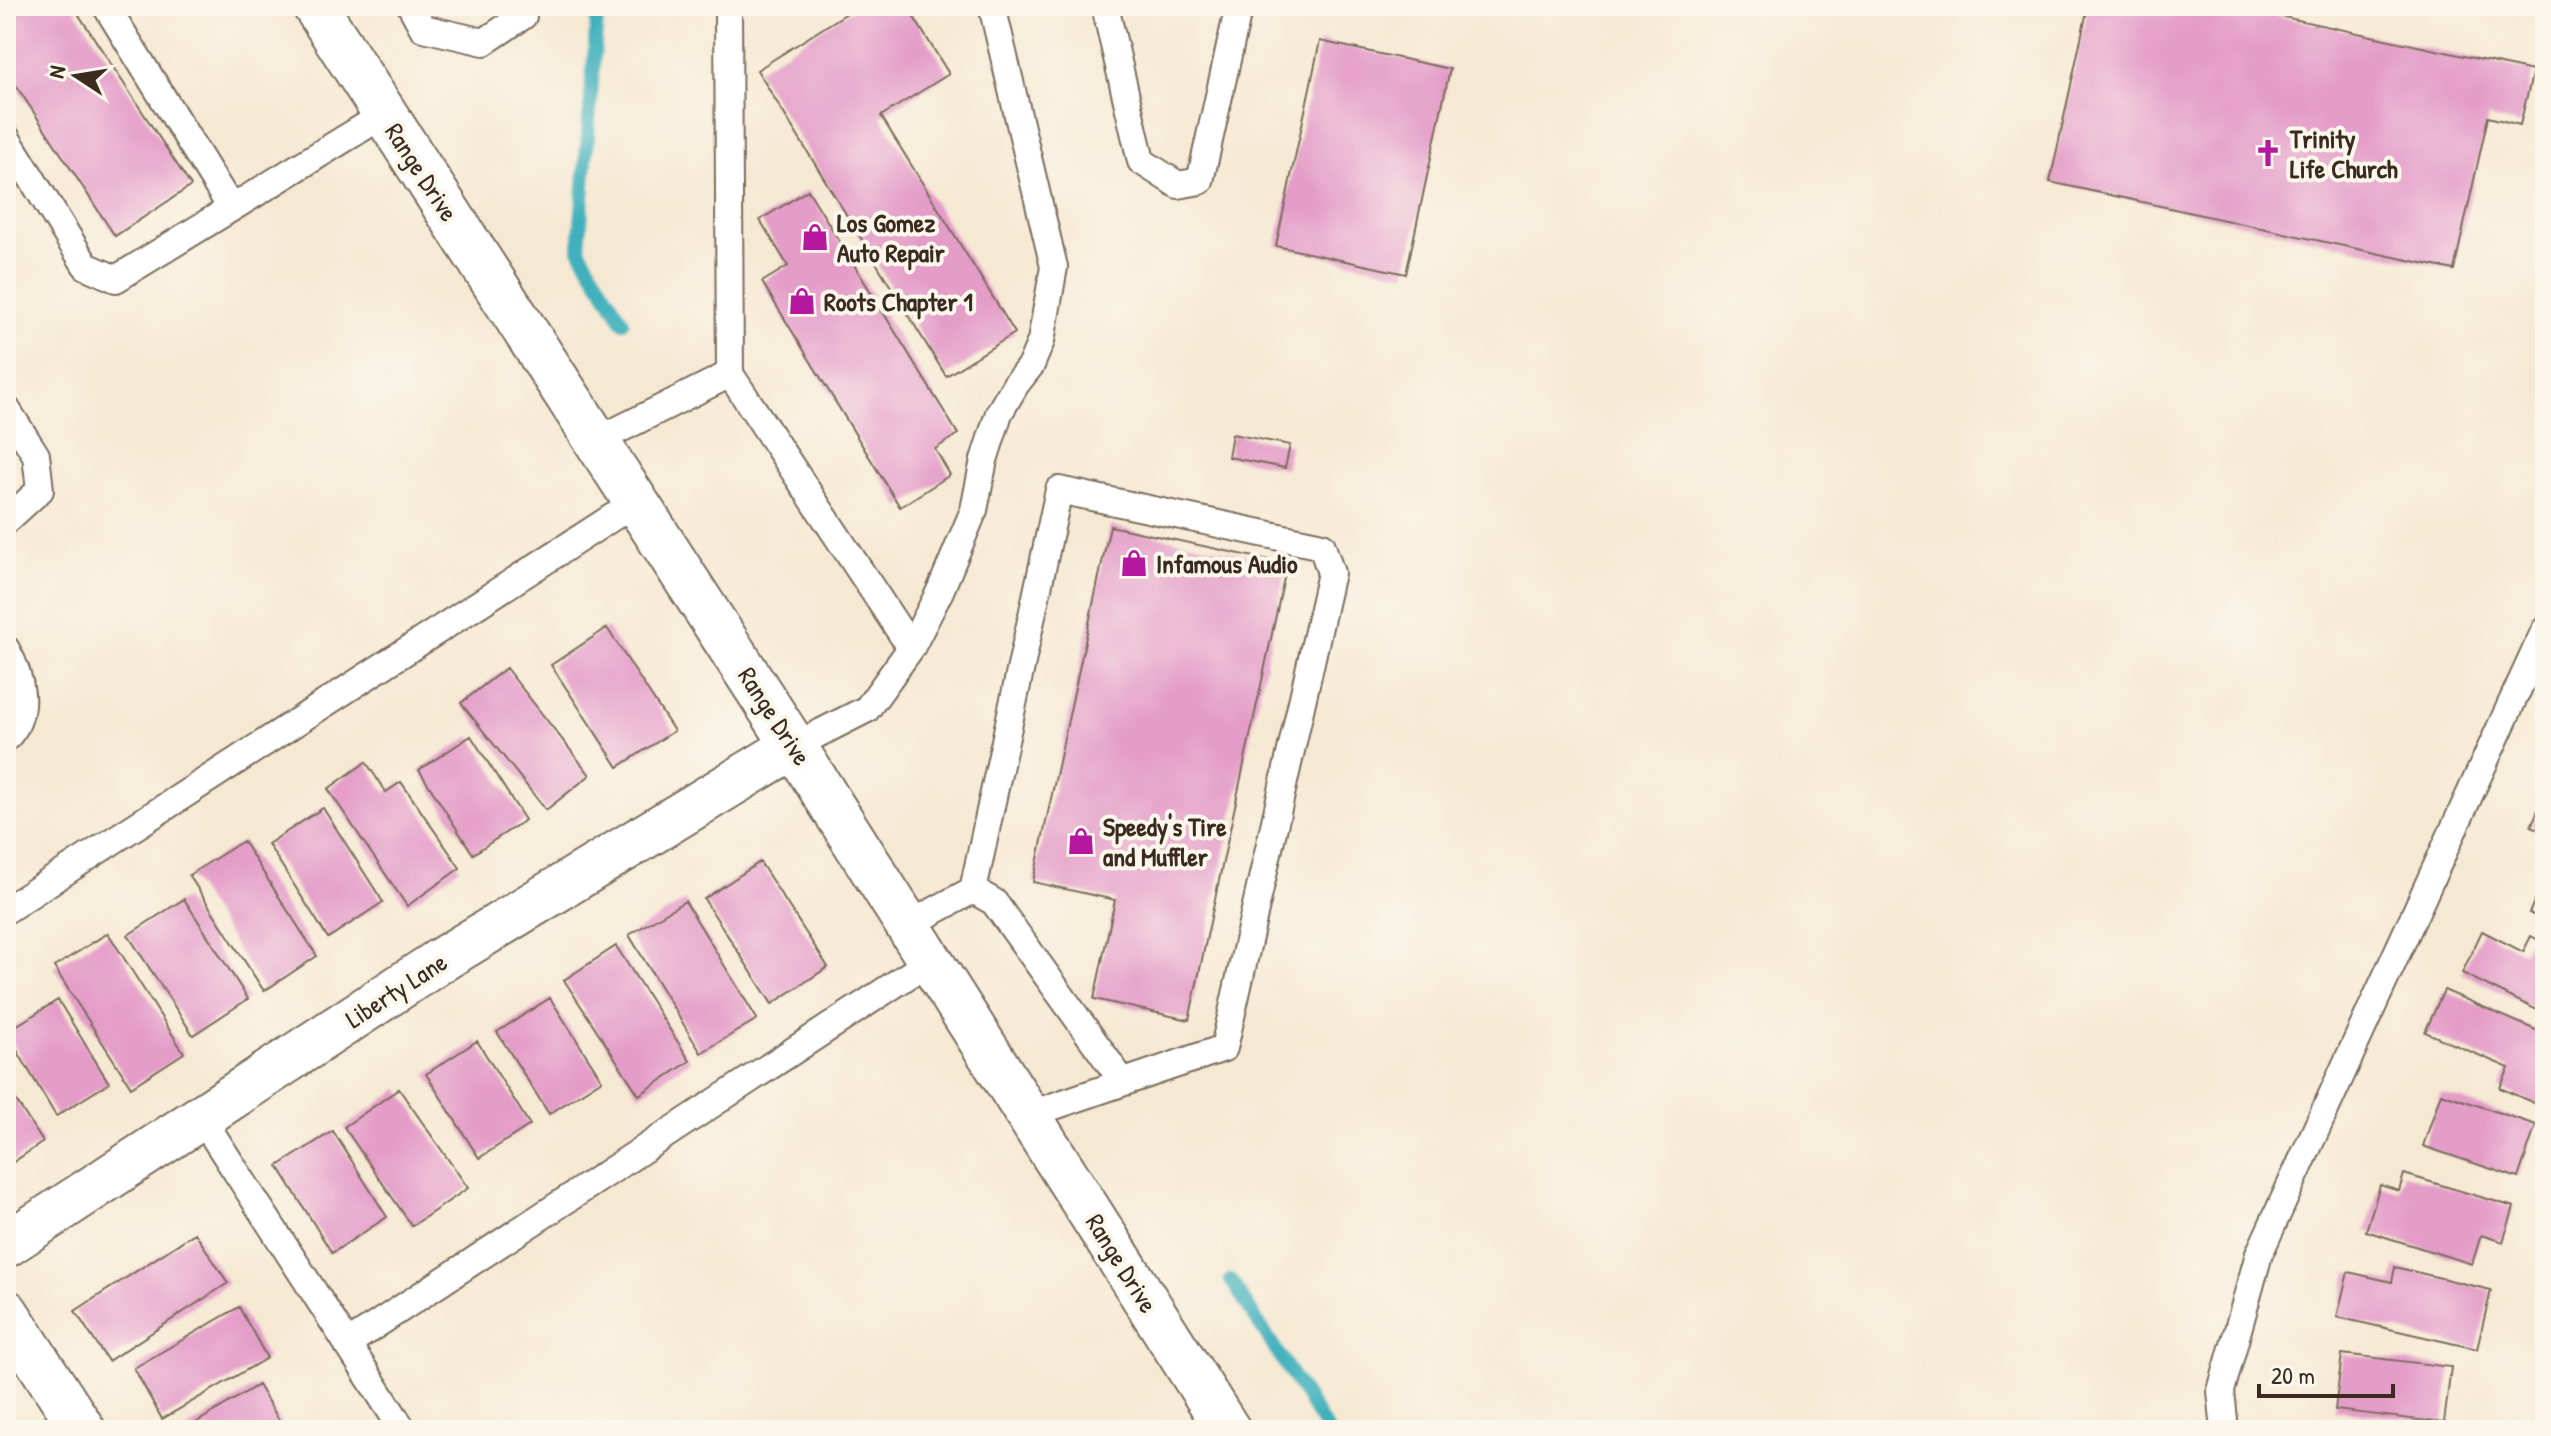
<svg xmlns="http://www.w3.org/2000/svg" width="2551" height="1436" viewBox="0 0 2551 1436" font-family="'Patrick Hand',sans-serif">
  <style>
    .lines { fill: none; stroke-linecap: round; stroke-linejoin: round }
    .stream { stroke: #41b0bc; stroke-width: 14 }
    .building { fill: #e49cc8 }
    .service-casing { stroke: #7c6d5d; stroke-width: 30 }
    .minor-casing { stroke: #7c6d5d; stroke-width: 48 }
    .tertiary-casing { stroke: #7c6d5d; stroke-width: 48 }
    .service { stroke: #fff; stroke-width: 26 }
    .minor { stroke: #fff; stroke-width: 44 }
    .tertiary { stroke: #fff; stroke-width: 44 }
    .labels { text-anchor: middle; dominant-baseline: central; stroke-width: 8; stroke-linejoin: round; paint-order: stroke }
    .poi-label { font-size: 26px; font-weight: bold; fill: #3b2a1e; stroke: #fbf7ec; text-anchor: start }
    .street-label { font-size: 26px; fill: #3b2a1e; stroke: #fbf7ec }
  </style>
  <rect width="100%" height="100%" fill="#fbf7ec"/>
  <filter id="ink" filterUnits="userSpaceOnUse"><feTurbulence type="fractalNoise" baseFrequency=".0125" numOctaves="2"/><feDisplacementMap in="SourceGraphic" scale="16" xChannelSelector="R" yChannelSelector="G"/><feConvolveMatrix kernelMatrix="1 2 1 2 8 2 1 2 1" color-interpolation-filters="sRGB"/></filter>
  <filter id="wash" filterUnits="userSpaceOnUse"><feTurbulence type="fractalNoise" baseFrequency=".006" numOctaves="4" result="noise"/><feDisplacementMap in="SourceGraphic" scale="32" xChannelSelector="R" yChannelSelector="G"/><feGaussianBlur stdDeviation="1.8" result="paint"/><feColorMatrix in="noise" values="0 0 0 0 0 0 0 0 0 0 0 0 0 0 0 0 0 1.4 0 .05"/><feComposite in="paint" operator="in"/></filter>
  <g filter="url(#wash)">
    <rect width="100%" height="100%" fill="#f5e9d3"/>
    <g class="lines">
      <path class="stream" d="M598,6L579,249L623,322
        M1231,1280L1327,1430"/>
    </g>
    <g id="blocks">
      <path class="building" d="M8,6H73L191,186L115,236L6,70V8Z
        M858,6H907L949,74L881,116L1015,333L946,376L757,70Z
        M2088,6H2233L2533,71L2520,125L2488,117L2454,270L2050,182Z
        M1320,41L1450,69L1406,274L1276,246Z
        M808,190L958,434L935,449L950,475L900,507L762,282L788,266L760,220Z
        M1232,434L1290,445L1285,468L1228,457Z
        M1110,526L1287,564L1189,1020L1094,999L1115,900L1033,882Z
        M607,628L674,731L618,767L551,665Z
        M506,668L590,775L546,810L461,703Z
        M471,736L525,820L473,854L419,770Z
        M366,762L386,792L401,782L460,868L407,906L328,789Z
        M2545,795V833L2531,826Z
        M323,808L383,902L328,938L268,844Z
        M243,841L317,956L264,991L189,875Z
        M760,862L828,967L772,1004L704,899Z
        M2545,878V921L2529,913Z
        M184,899L248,999L193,1035L128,935Z
        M685,901L757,1019L701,1053L629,935Z
        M2482,931L2523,952L2531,936L2545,943V1014L2462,973Z
        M108,933L184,1053L131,1087L54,967Z
        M616,946L690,1061L639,1095L564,980Z
        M2444,990L2545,1034V1108L2500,1088L2509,1068L2425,1032Z
        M550,998L602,1080L549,1114L497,1032Z
        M58,1000L109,1083L56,1116L6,1032Z
        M477,1041L530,1125L479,1158L426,1074Z
        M6,1085L43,1142L6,1167Z
        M399,1089L468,1188L412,1226L344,1127Z
        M2441,1093L2536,1125L2518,1178L2423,1146Z
        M333,1131L387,1217L332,1253L278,1166Z
        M2404,1174L2514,1207L2503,1242L2481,1235L2472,1264L2366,1231L2380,1185L2399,1191Z
        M195,1233L228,1283L108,1361L75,1311Z
        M2395,1267L2491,1290L2477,1349L2337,1317L2348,1272L2392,1282Z
        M239,1307L267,1358L162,1419L134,1368Z
        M2342,1354L2451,1367L2444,1423L2335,1410Z
        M258,1385L285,1430H184Z"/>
    </g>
  </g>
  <g filter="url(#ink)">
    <use href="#blocks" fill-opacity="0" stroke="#7c6d5d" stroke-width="2"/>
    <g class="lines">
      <g class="service-casing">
        <path id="service" d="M106,6L231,208
          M411,6L423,28L484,42L523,16V6
          M1105,6L1141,161L1178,185L1200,181L1239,6
          M6,137L86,266L116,279L385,114
          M730,374L911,648
          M6,408L36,455L40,490L6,521
          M596,441L730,374L728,6
          M6,649C21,676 31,713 6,738
          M794,746L867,709L911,648L940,591L974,510L984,460L999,413L1016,384L1031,365L1041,341L1054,267L992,6
          M973,890L994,902L1123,1082
          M6,910L636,502
          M908,925L973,890L1059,490L1322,546L1331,573L1224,1048L1028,1115
          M201,1117L403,1430
          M347,1344L930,961
          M2225,1430L2221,1391L2259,1254L2545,630"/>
      </g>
      <g class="minor-casing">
        <path id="minor" d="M6,1245L441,960L794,746
          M6,1312L83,1430"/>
      </g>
      <g class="tertiary-casing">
        <path id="tertiary" d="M315,6L794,746L1228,1430"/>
      </g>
      <use href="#service" class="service"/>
      <use href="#minor" class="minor"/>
      <use href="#tertiary" class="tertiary"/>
    </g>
  </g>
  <defs>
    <g id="church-bare" transform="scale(2.16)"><path d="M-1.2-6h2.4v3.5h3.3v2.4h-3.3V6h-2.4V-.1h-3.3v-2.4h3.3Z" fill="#b5179e" stroke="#fbf7ec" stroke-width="2.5" paint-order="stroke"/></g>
    <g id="shop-bare" transform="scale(2.16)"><path d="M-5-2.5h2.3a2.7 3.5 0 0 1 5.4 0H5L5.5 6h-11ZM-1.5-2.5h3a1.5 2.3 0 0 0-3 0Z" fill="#b5179e" stroke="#fbf7ec" stroke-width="2.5" paint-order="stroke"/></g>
  </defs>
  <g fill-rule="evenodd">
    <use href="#church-bare" x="2268" y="153"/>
    <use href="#shop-bare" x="815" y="237"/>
    <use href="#shop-bare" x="802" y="301"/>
    <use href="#shop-bare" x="1134" y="563"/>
    <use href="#shop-bare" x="1081" y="841"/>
  </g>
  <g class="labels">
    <g class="poi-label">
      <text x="2290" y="138">Trinity<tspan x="2290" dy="30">Life Church</tspan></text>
      <text x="837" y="222">Los Gomez<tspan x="837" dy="30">Auto Repair</tspan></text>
      <text x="824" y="301">Roots Chapter 1</text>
      <text x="1156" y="563">Infamous Audio</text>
      <text x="1103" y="826">Speedy's Tire<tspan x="1103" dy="30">and Muffler</tspan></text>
    </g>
    <g class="street-label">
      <text transform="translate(422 172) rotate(57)">Range Drive</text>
      <text transform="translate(775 716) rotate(57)">Range Drive</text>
      <text transform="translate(396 990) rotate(-33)">Liberty Lane</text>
      <text transform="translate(1122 1263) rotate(58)">Range Drive</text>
    </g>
  </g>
  <rect width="2551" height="1436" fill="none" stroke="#fbf7ec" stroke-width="32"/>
  <g transform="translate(76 76) rotate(282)" stroke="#fbf7ec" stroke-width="6" paint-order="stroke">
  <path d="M0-6L14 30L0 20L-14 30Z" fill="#3b2a1e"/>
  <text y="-12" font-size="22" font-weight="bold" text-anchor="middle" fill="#3b2a1e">N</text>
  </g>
  <path d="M2259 1384v12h134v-12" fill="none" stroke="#3b2a1e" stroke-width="4"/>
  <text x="2271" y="1384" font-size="24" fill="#3b2a1e" stroke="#fbf7ec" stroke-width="6" paint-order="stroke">20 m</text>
</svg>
